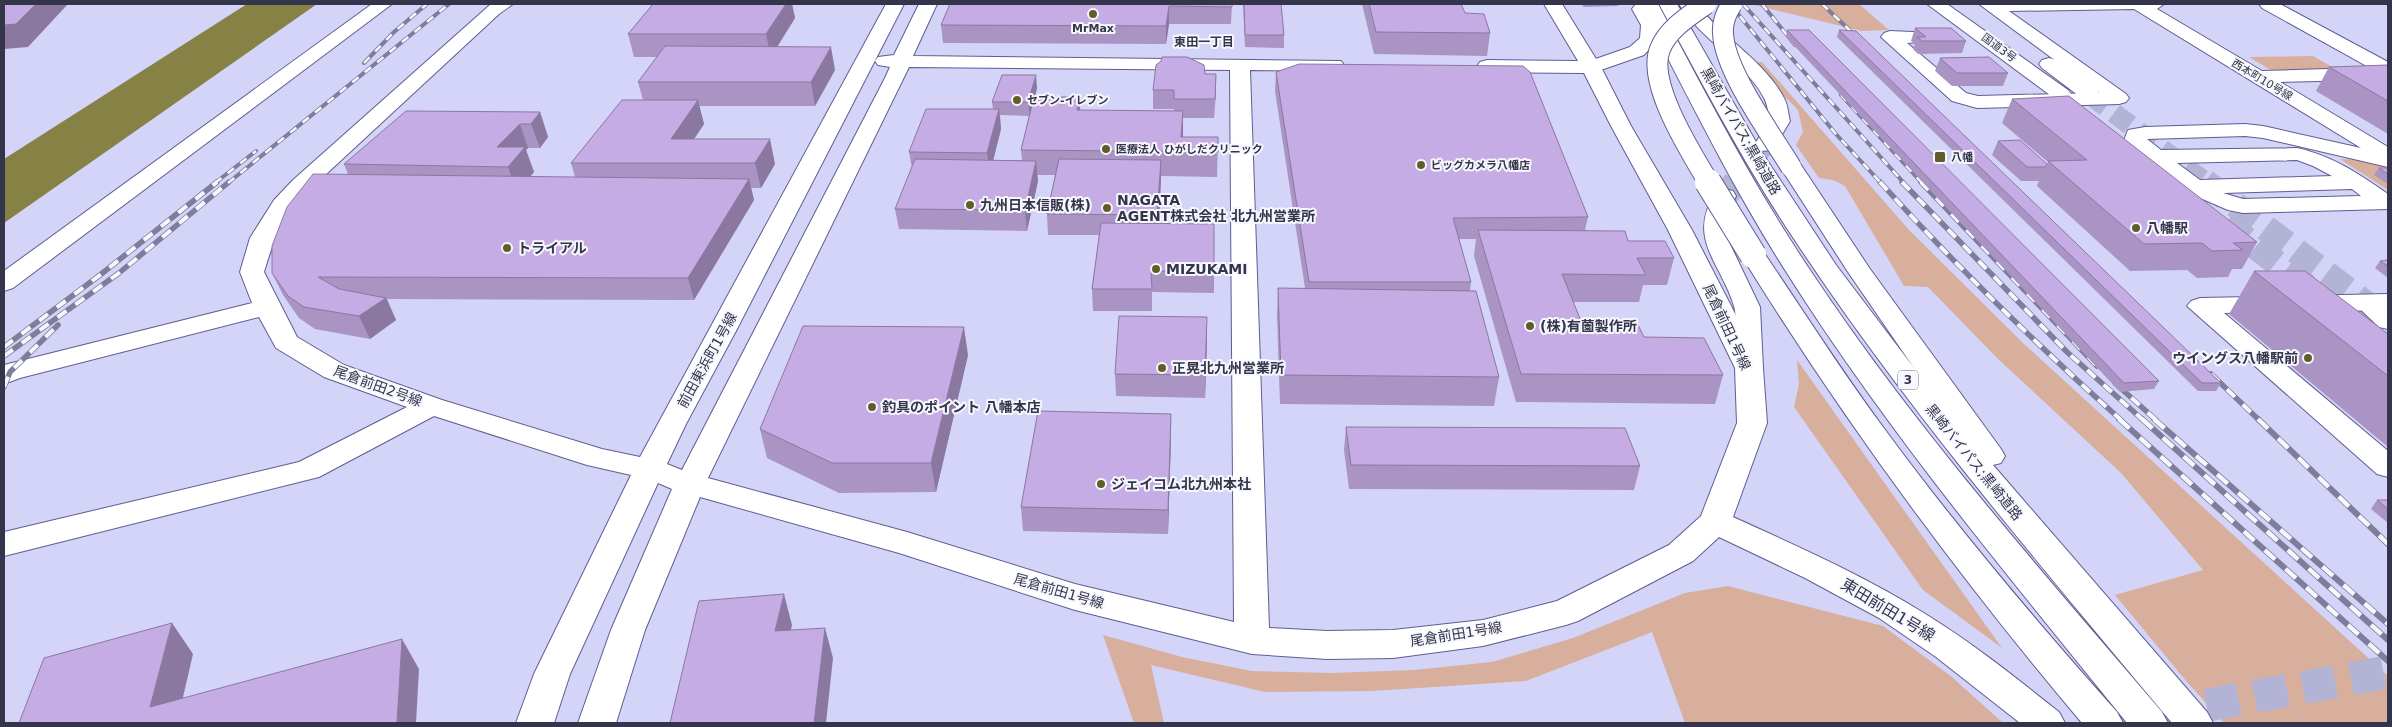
<svg xmlns="http://www.w3.org/2000/svg" width="2392" height="727" viewBox="0 0 2392 727" font-family="'DejaVu Sans','Noto Sans JP',sans-serif">
  <style>
    .green { fill: #d8af9d }
    .water { fill: #868144 }
    .lines { fill: none; stroke-linecap: round; stroke-linejoin: round }
    .minor-tunnel { stroke: #b3b4d5; stroke-width: 33; stroke-dasharray: 33 16; stroke-linecap: butt }
    .highway-tunnel-far1 { stroke: #b3b4d5; stroke-width: 20; stroke-dasharray: 20 10; stroke-linecap: butt }
    .highway-tunnel { stroke: #b3b4d5; stroke-width: 26; stroke-dasharray: 26 12; stroke-linecap: butt }
    .minor-casing { stroke: #5f5d91; stroke-width: 2 }
    .highway-casing { stroke: #5f5d91; stroke-width: 2 }
    .minor { fill: #fff; fill-rule: evenodd }
    .highway { fill: #fff; fill-rule: evenodd }
    .rail-far2-casing { stroke: #7e7e9c; stroke-width: 4 }
    .rail-far1-casing { stroke: #7e7e9c; stroke-width: 5.5 }
    .rail-casing { stroke: #7e7e9c; stroke-width: 6 }
    .rail-far2 { stroke: #f7f8fe; stroke-width: 2.5; stroke-dasharray: 8; stroke-linecap: butt }
    .rail-far1 { stroke: #f7f8fe; stroke-width: 4; stroke-dasharray: 11; stroke-linecap: butt }
    .rail { stroke: #f7f8fe; stroke-width: 4.5; stroke-dasharray: 14; stroke-linecap: butt }
    .highway-bridge-far1-casing { stroke: #5f5d91; stroke-width: 22; stroke-linecap: butt }
    .highway-bridge-casing { stroke: #5f5d91; stroke-width: 28; stroke-linecap: butt }
    .highway-bridge-far1 { stroke: #fff; stroke-width: 20 }
    .highway-bridge { stroke: #fff; stroke-width: 26 }
    .wall { fill: #a994c4; fill-rule: evenodd }
    .shaded-wall { fill: #8a78a0 }
    .building { fill: #c5ace4; stroke: #8a78a0 }
    .poi-dot { fill: #615d29; stroke: #f7f8fe; stroke-width: 2 }
    .labels { text-anchor: middle; dominant-baseline: central; stroke-width: 4; stroke-linejoin: round; paint-order: stroke }
    .far-poi-label { font-size: 11px; font-weight: bold; fill: #34344b; stroke: #f7f8fe; text-anchor: start }
    .far-street-label { font-size: 11px; fill: #34344b; stroke: #f7f8fe }
    .far-neighbourhood-label { font-size: 12px; font-weight: bold; fill: #34344b; stroke: #f7f8fe }
    .shield { fill: #f7f8fe; stroke: #6e6f81; stroke-width: 1 }
    .shield-label { font-size: 12px; font-weight: bold; fill: #34344b }
    .street-label { font-size: 14px; fill: #34344b; stroke: #f7f8fe }
    .poi-label { font-size: 14px; font-weight: bold; fill: #34344b; stroke: #f7f8fe; text-anchor: start }
    .near-street-label { font-size: 16px; fill: #34344b; stroke: #f7f8fe }
  </style>
  <rect width="100%" height="100%" fill="#d3d4f8"/>
  <path class="green" d="M1750,4H1859L1889,30L1862,31Z
    M2313,56L2339,71L2274,72L2249,57Z
    M1762,62L1909,230L2024,344L2388,676V723H2224L2187,682L2115,595L2203,570L2121,473L1998,359L1928,287L1904,286L1845,186L1833,180L1819,178L1796,145L1803,132L1798,110L1752,63Z
    M2340,159L2366,160L2388,165V190Z
    M1797,360L2002,648L1923,590L1794,407L1799,384Z
    M1728,586L1883,626L1952,677L2003,723H1685L1652,632L1526,681L1372,691L1265,692L1151,665L1164,723H1134L1103,635L1182,657L1252,671L1332,673L1413,670L1492,662L1573,638L1685,593Z"/>
  <path class="water" d="M247,4H317L4,223V159Z"/>
  <g class="lines">
    <path class="minor-tunnel" d="M2110,723L2388,672"/>
    <path class="highway-tunnel-far1" d="M2090,95L2207,183
      M1735,183L1765,145"/>
    <path class="highway-tunnel" d="M2205,182L2373,309
      M1725,196L1736,182
      M2226,223L2316,294"/>
    <g class="minor-casing">
      <path id="minor" d="M372,4H392L13,288L4,291V271Z
        M491,4H513L499,14L309,190C282,219 275,235 264,272L297,337L344,365L442,400L602,449L640,457L886,4H904L737,329L686,424L667,464L682,470L885,78L890,67L878,65L875,61L878,57L894,55L919,4H937L913,56L1341,61L1344,65L1341,69L1334,71L1250,70L1269,628L1327,631L1393,630L1483,620L1557,601L1669,545L1701,516L1737,423L1735,368L1668,230L1611,126L1584,73L1487,72L1480,70L1477,66L1480,62L1487,60L1578,61L1544,4H1562L1601,67L1631,126L1692,230L1763,368L1767,423L1733,517C1799,547 1865,576 1927,615C1974,644 2016,678 2059,712L2065,723H2020L1936,657L1879,618L1805,578L1719,537L1693,561L1578,621L1566,625L1483,646L1393,658L1327,659L1252,654L1075,610L899,553L700,497L645,630L616,723H578L611,630L672,489L658,483L570,674L554,723H516L534,674L631,475L587,465L434,416L319,477L4,556V532L299,462L407,407L324,377L276,348L259,317L20,378L4,384V365L252,303L240,272L250,238L274,200L293,180ZM909,67L1230,70L1234,622L1075,584L907,532L708,478Z
        M1979,4H2164L2157,9L2262,71L2363,68L2370,70L2373,74L2370,78L2363,80L2280,82L2388,147V167L2263,138L2245,136L2147,139L2161,150L2297,148C2333,156 2359,174 2388,194V209L2243,213L2228,210L2191,194L2127,145L2124,140L2128,130L2145,127L2245,124L2263,126L2361,148L2134,9L2009,11L2126,94L2129,98L2126,102L2119,104L1977,108L1952,101L1881,37L1884,33L1890,31L1935,33L1938,37L1935,41L1907,43L1966,93L1978,96L2099,93ZM2297,160L2313,166L2332,176L2200,180L2177,163ZM2352,189L2361,196L2243,199L2223,193Z
        M2259,4H2280L2388,62V76L2381,74L2262,8Z
        M2388,294V310L2224,313L2388,451V477L2377,474L2187,306L2191,301L2200,298Z"/>
    </g>
    <g class="highway-casing">
      <path id="highway" d="M1640,4H1658C1706,94 1753,185 1810,270C1914,427 2040,569 2162,712L2168,723H2127C2008,576 1886,430 1785,270C1738,196 1698,117 1658,39L1644,55L1598,71L1591,73L1584,71L1581,67L1584,63L1630,47L1640,38L1641,25L1632,9L1635,5Z
        M1659,4H1677L1756,142L1770,121C1768,114 1768,105 1764,98C1748,65 1701,40 1679,4H1697C1722,38 1764,60 1784,98C1788,105 1788,114 1790,121L1773,150L1761,151L1836,265L1914,368L1848,272L1780,167L1783,162L1791,160L1799,162L1870,269L2001,449L2005,456L2001,463L1993,465L2207,712L2213,723H2172C2041,566 1907,410 1794,239C1744,164 1702,83 1659,4Z
        M1927,4H1947L2068,90L2071,94L2068,98L2061,100L2054,98Z
        M2049,58L2056,60L2097,91L2100,95L2097,99L2090,101L2083,99L2042,68L2039,64L2042,60Z
        M1725,189L1733,191L1736,196L1728,213L1729,242L1760,307L1763,368L1759,374L1749,376L1739,374L1735,368C1735,352 1738,320 1734,306C1721,263 1685,237 1717,191Z
        M1753,248L1762,250C1803,310 1842,372 1886,431C1958,529 2036,621 2117,712L2123,723H2082C1957,575 1843,420 1741,255L1744,250Z
        M2373,301L2382,303L2388,308V329L2379,327L2360,309L2364,303Z"/>
    </g>
    <use href="#minor" class="minor"/>
    <use href="#highway" class="highway"/>
    <g class="rail-far2-casing">
      <path id="rail-far2" d="M1730,4L1835,133L1881,183
        M1743,4L1904,183
        M1762,4L1795,45
        M1822,4L1860,40
        M364,63L394,32L427,4
        M1841,95L1922,183
        M215,183L256,151
        M228,183L449,4"/>
    </g>
    <g class="rail-far1-casing">
      <path id="rail-far1" d="M1880,182C1956,266 2037,345 2121,420
        M1902,182L2067,352L2143,420
        M1921,182L2097,366
        M4,347L100,275L217,182
        M4,356L119,273L229,182
        M2211,374L2259,420
        M2115,383L2156,420
        M4,387L10,372L58,325"/>
    </g>
    <g class="rail-casing">
      <path id="rail" d="M2119,419L2388,661
        M2142,419L2388,640
        M2154,419L2388,624
        M2258,419L2388,544"/>
    </g>
    <use href="#rail-far2" class="rail-far2"/>
    <use href="#rail-far1" class="rail-far1"/>
    <use href="#rail" class="rail"/>
    <g class="highway-bridge-far1-casing">
      <path id="highway-bridge-far1" d="M1706,4C1689,16 1668,29 1660,49C1646,83 1692,154 1709,183
        M1732,4C1726,13 1722,22 1723,33C1724,70 1771,134 1791,167"/>
    </g>
    <g class="highway-bridge-casing">
      <path id="highway-bridge" d="M1708,182L1753,255"/>
    </g>
    <use href="#highway-bridge-far1" class="highway-bridge-far1"/>
    <use href="#highway-bridge" class="highway-bridge"/>
  </g>
  <path class="wall" d="M653,4H792L795,18L777,46L835,70L815,106H699L704,124L694,139L775,164L761,188H751L754,200L694,300L387,299L396,320L370,339L315,329L299,318L283,295L272,273L348,174L344,164L540,112L548,137L540,148H528L526,150L534,172L530,177H575L571,163L643,100L638,82L657,57H634L628,34Z
    M950,4H1232L1231,24H1169L1166,44L943,43L941,25Z
    M1243,4H1281L1284,35V48L1245,47Z
    M1362,4H1461L1465,13L1490,33L1487,56L1374,54Z
    M1581,4H1619L1618,6L1584,7Z
    M1915,28L1966,41L1962,53L1918,54L1913,49L1915,44L1911,41Z
    M1787,30L2159,381L2154,389L2120,392L1786,37Z
    M1839,30L2221,383L2216,391H2198L1837,37Z
    M1940,58L2008,73L2003,86H1952L1935,71Z
    M2388,65V134L2316,91L2329,67Z
    M1276,72L1588,217L1585,230L1628,241L1674,258L1667,285H1643L1639,302H1573L1581,321L1644,337L1723,375L1715,404L1516,402L1474,256L1476,239H1459L1471,282L1470,291L1499,377L1494,406L1280,404L1277,315L1278,288H1305L1275,91Z
    M1205,74H1216L1214,118H1183V137H1218L1217,177L1161,176L1159,224H1214V293L1152,292V311H1093L1092,289L1099,235H1048L1047,214L1055,175H1037L1038,181L1027,231L899,229L895,209L912,168L909,152L993,109L992,102L1037,88L1035,97L1080,111H1174V109H1153V90ZM1000,115L1029,116L1021,150L1022,160H993L1001,129Z
    M2012,99L2257,242L2242,269H2232L2228,277L2197,278L2187,270L2130,271L2037,186L2039,181H2021L1992,155L1998,141L2047,164L2048,162L2002,123Z
    M2379,168H2388V183H2386L2374,175Z
    M2388,260V278L2375,268L2380,261Z
    M2254,271L2388,334V447L2229,314Z
    M1207,339L1205,398L1116,396L1115,374Z
    M968,355L936,492L839,493L767,458L760,429Z
    M1171,414V437L1168,534L1023,531L1021,507Z
    M1346,427L1640,466L1634,490L1349,489L1344,450Z
    M2377,500H2388V523L2371,509Z"/>
  <path class="shaded-wall" d="M36,4H68L28,47L4,49V25Z
    M786,4H792L795,18L771,57L766,34Z
    M1169,6V24L1166,44V26Z
    M831,47L835,70L815,106L811,82Z
    M1216,74V93L1214,118L1215,99Z
    M1036,75L1037,88L1030,116L1028,102Z
    M1079,97L1081,121L1077,110Z
    M698,100L704,124L678,163L671,139Z
    M999,109L1001,129L990,173L987,153Z
    M1183,111V136L1182,151L1181,137Z
    M540,112L548,137L540,148L531,124Z
    M520,124L528,148L526,150L534,172L517,192L508,167L497,147Z
    M770,139L775,164L761,188L755,163Z
    M1161,160V180L1158,236L1157,215Z
    M1036,161L1038,181L1027,231L1025,210Z
    M749,179L754,200L694,300L688,278Z
    M386,298L396,320L370,339L359,316Z
    M1207,317V339L1205,398V375Z
    M964,327L968,355L936,492L931,463Z
    M1171,414V437L1168,534V510Z
    M784,594L792,625L784,661L775,631Z
    M172,623L193,654L177,723L150,707Z
    M825,628L833,658L826,723H814Z
    M402,639L419,669L416,723H397Z"/>
  <path class="building" d="M4,4H36L16,24L4,25Z
    M653,4H786L766,34H628Z
    M950,4H1232V7L1169,6L1166,26L941,25Z
    M1244,4H1281L1284,35H1245Z
    M1369,4H1461L1465,13L1484,14L1490,33L1376,32Z
    M1915,28H1951L1966,41H1922L1917,37H1926Z
    M1787,30H1809L2159,381L2124,383Z
    M1839,30L1856,31L2221,383H2202Z
    M665,46L831,47L811,82H638Z
    M1162,57H1187L1204,65L1205,74H1216L1215,99H1174V90H1153L1156,65L1161,61Z
    M1989,57L2008,73H1957L1940,58Z
    M1299,64L1523,66L1530,72L1588,217L1453,218L1471,282H1309L1276,72Z
    M2388,65V101L2329,67Z
    M1002,75H1036L1028,102H992Z
    M2069,96L2257,242L2233,243L2243,250L2212,251L2202,243L2144,244L2048,161L2087,160L2012,99Z
    M1034,97H1079L1077,110L1183,111L1181,137H1218V152L1021,150Z
    M622,100H698L671,139H770L755,163H571Z
    M926,109H999L987,153L909,152Z
    M406,111L540,112L531,124H520L497,147H525L508,167L344,164Z
    M2020,140L2047,164L2045,167H2027L1998,141Z
    M915,159L1036,161L1025,210L895,209Z
    M1059,159L1161,160L1157,215L1047,214Z
    M2379,168H2388V174Z
    M313,174L749,179L688,278L318,277L339,289L386,298L359,316L304,307L288,296L272,273V246L287,207Z
    M1101,223L1214,224V271H1151L1152,289H1092Z
    M1478,230L1625,231L1628,241H1665L1674,258H1637L1646,275L1562,274L1581,321L1637,323L1644,337L1704,338L1723,375L1521,374Z
    M2388,260V266L2380,261Z
    M2254,271H2305L2388,334V376Z
    M1278,288L1476,291L1499,377L1281,375Z
    M1119,316L1207,317L1205,375L1115,374Z
    M803,326L964,327L931,463H832L760,429Z
    M1038,411L1171,414L1168,510L1021,507Z
    M1346,427L1625,428L1640,466L1351,465Z
    M2377,500H2388V509Z
    M784,594L775,631L825,628L814,723H670L699,601Z
    M172,623L150,707L402,639L397,723H19L44,658Z"/>
  <g class="poi-dot">
    <circle cx="1093" cy="14" r="5"/>
    <circle cx="1017" cy="100" r="5"/>
    <circle cx="1106" cy="149" r="5"/>
    <rect x="1934" y="151" width="12" height="12" rx="2.5"/>
    <circle cx="1421" cy="165" r="5"/>
    <circle cx="970" cy="205" r="5"/>
    <circle cx="1107" cy="208" r="5"/>
    <circle cx="2136" cy="228" r="5"/>
    <circle cx="507" cy="248" r="5"/>
    <circle cx="1156" cy="269" r="5"/>
    <circle cx="1530" cy="326" r="5"/>
    <circle cx="2308" cy="358" r="5"/>
    <circle cx="1162" cy="368" r="5"/>
    <circle cx="872" cy="407" r="5"/>
    <circle cx="1101" cy="484" r="5"/>
  </g>
  <g class="labels">
    <g class="far-poi-label">
      <text x="1093" y="28" text-anchor="middle">MrMax</text>
      <text x="1027" y="100">セブン-イレブン</text>
      <text x="1116" y="149">医療法人 ひがしだクリニック</text>
      <text x="1951" y="157">八幡</text>
      <text x="1431" y="165">ビッグカメラ八幡店</text>
    </g>
    <g class="far-street-label">
      <text transform="translate(1999 48) rotate(36)">国道3号</text>
      <text transform="translate(2262 80) rotate(31)">西本町10号線</text>
    </g>
    <g class="far-neighbourhood-label">
      <text x="1204" y="42">東田一丁目</text>
    </g>
    <rect class="shield" x="1898" y="370.5" width="20" height="19" rx="4"/>
    <g class="shield-label">
      <text x="1908" y="380">3</text>
    </g>
    <g class="street-label">
      <text transform="translate(1741 131) rotate(60)">黒崎バイパス;黒崎道路</text>
      <text transform="translate(1727 327) rotate(65)">尾倉前田1号線</text>
      <text transform="translate(707 360) rotate(-61)">前田東浜町1号線</text>
      <text transform="translate(378 386) rotate(20)">尾倉前田2号線</text>
      <text transform="translate(1974 462) rotate(51)">黒崎バイパス;黒崎道路</text>
      <text transform="translate(1059 591) rotate(16)">尾倉前田1号線</text>
      <text transform="translate(1456 634) rotate(-9)">尾倉前田1号線</text>
    </g>
    <g class="poi-label">
      <text x="1117" y="200">NAGATA<tspan x="1117" dy="16">AGENT株式会社 北九州営業所</tspan></text>
      <text x="980" y="205">九州日本信販(株)</text>
      <text x="2146" y="228">八幡駅</text>
      <text x="517" y="248">トライアル</text>
      <text x="1166" y="269">MIZUKAMI</text>
      <text x="1540" y="326">(株)有薗製作所</text>
      <text x="2298" y="358" text-anchor="end">ウイングス八幡駅前</text>
      <text x="1172" y="368">正晃北九州営業所</text>
      <text x="882" y="407">釣具のポイント 八幡本店</text>
      <text x="1111" y="484">ジェイコム北九州本社</text>
    </g>
    <g class="near-street-label">
      <text transform="translate(1888 610) rotate(31)">東田前田1号線</text>
    </g>
  </g>
  <rect width="2392" height="727" fill="none" stroke="#34344b" stroke-width="10"/>
</svg>
